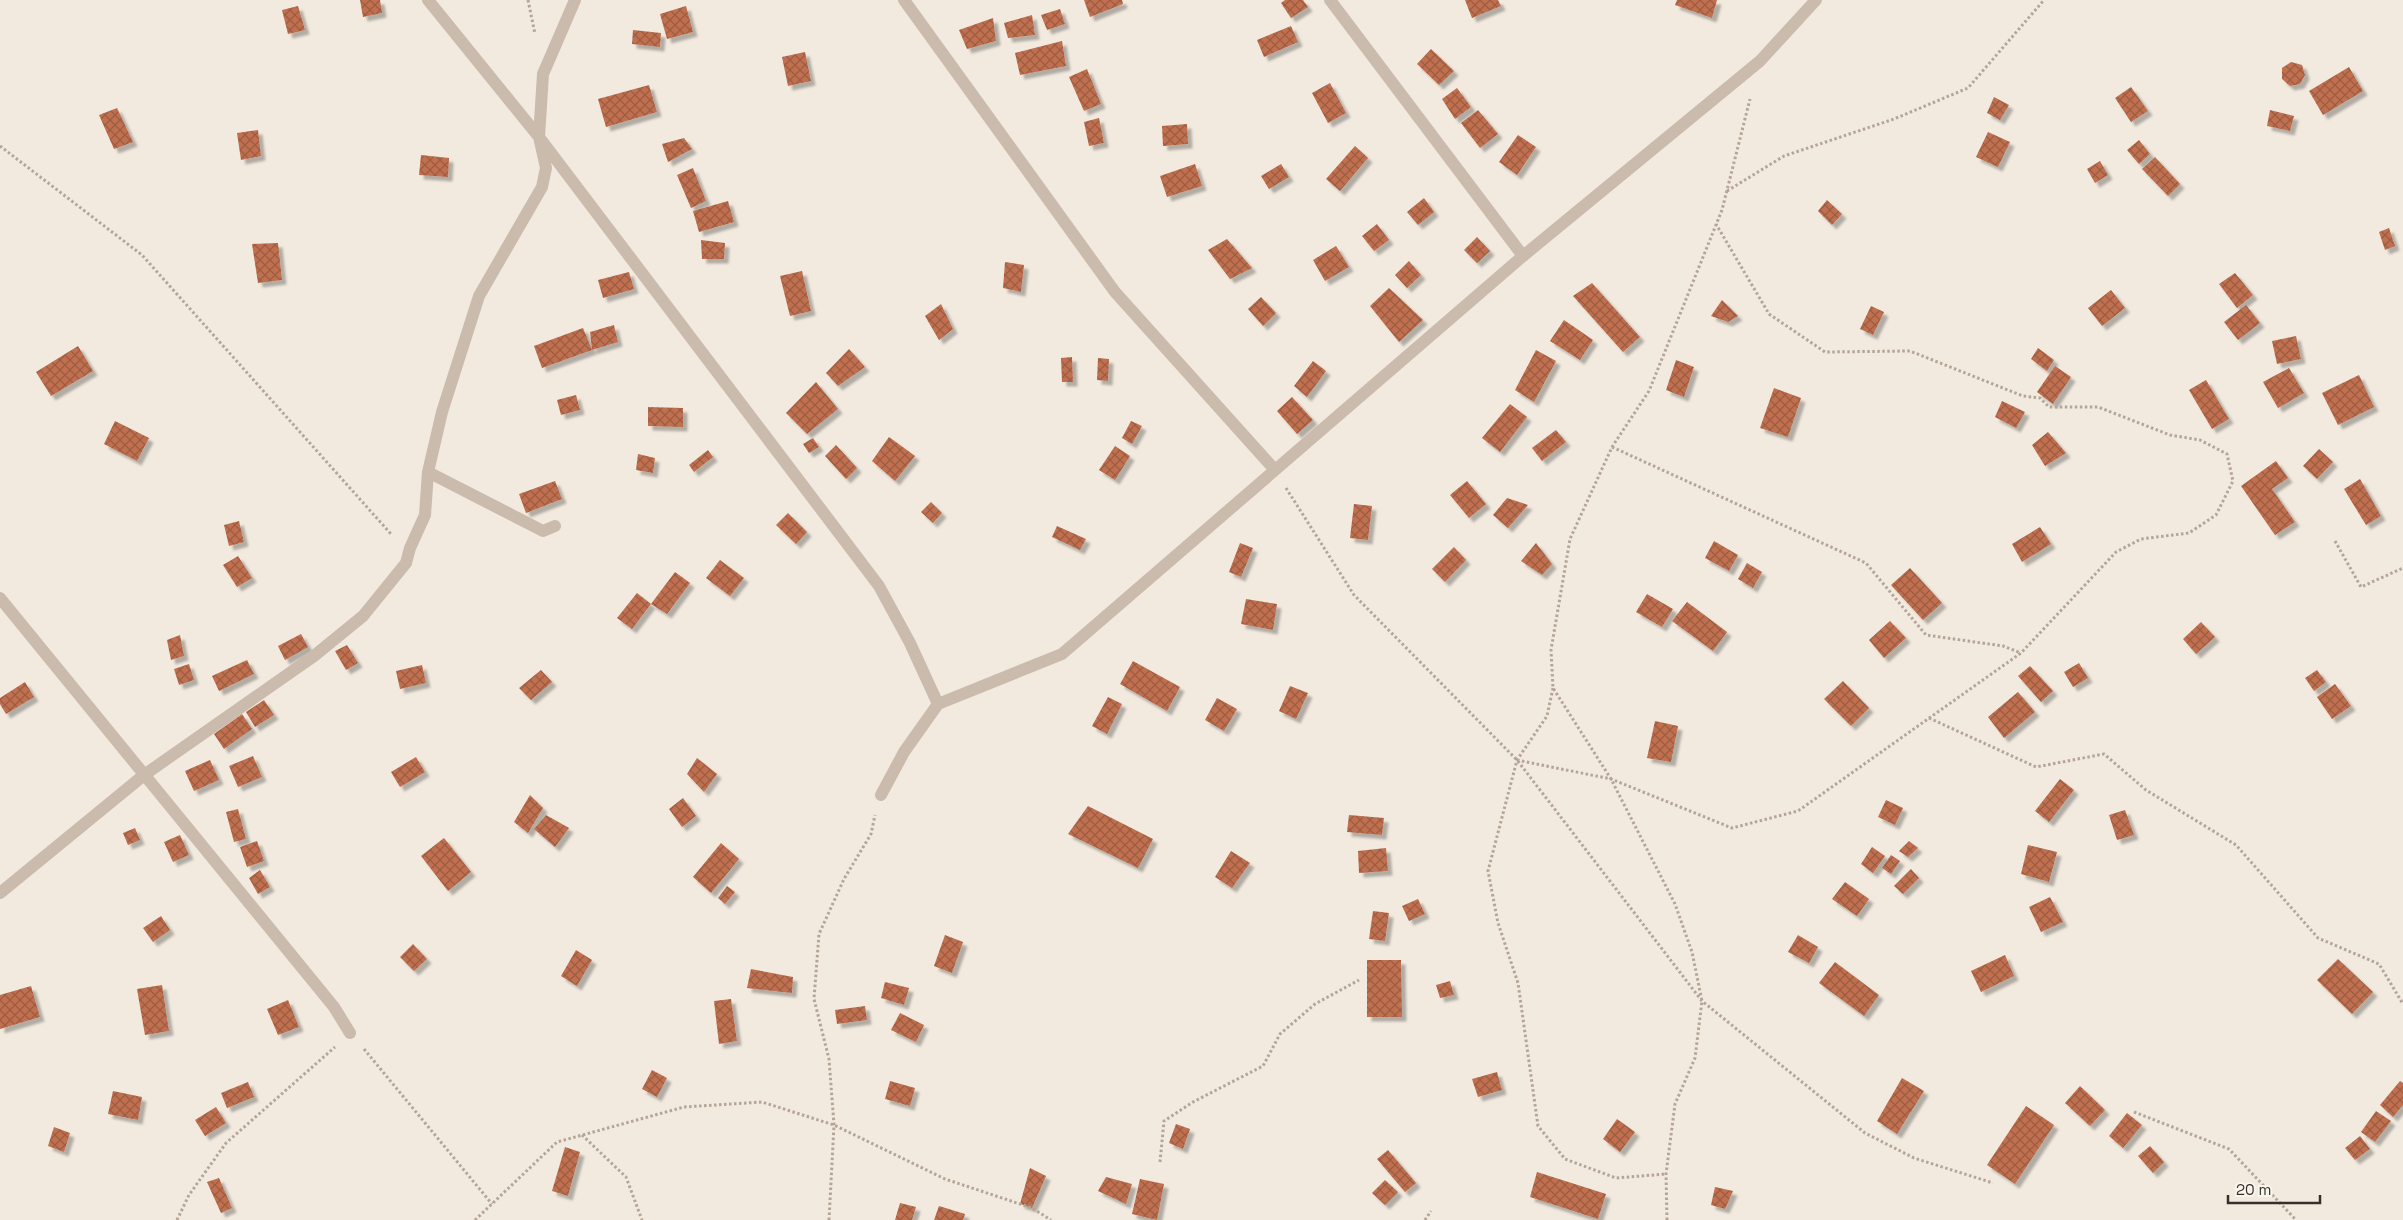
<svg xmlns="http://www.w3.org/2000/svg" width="2403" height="1220" viewBox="0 0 2403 1220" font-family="'Space Grotesk',sans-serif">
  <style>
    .building { fill: url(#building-cross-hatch); filter: url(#shadow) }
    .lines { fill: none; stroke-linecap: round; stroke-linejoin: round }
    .path { stroke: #b5a596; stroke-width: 3; stroke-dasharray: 2.5 2.5; stroke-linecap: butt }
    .minor { stroke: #cabbac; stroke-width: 12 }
  </style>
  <defs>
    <pattern id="building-cross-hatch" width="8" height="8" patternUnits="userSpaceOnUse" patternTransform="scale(1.25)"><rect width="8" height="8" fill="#c07050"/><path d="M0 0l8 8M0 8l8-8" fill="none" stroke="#9d5c43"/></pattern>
    <filter id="shadow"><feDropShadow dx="4.5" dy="4.5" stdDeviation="1" flood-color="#0004"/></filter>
  </defs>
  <rect width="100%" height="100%" fill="#f2eadf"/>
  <path class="building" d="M360,0H380L382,13L363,17Z
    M1084,0H1122L1123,4L1090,17Z
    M1285,0H1303L1308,7L1291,18L1281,3Z
    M1465,0H1498L1501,6L1472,18Z
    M1677,0H1717L1712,18L1675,5Z
    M298,6L305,30L288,34L282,10Z
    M686,6L693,32L667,39L660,14Z
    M1060,9L1065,24L1047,30L1041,15Z
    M1032,15L1035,35L1008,38L1004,23Z
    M993,18L996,41L967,49L959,30Z
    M1291,26L1298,42L1264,57L1257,40Z
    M633,30L661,33L660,47L632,44Z
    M1062,41L1066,66L1020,75L1015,53Z
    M1431,49L1454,71L1439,85L1417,64Z
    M805,52L811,81L788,86L782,57Z
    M2291,62L2302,65L2305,75L2300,84L2290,86L2282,79V68Z
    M2349,67L2363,91L2323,115L2309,91Z
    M1087,69L1101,104L1084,111L1069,77Z
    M1330,83L1346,113L1328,123L1312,93Z
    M649,85L657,112L606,127L598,99Z
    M2131,87L2148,111L2131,122L2115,98Z
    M1457,88L1471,107L1455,119L1442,99Z
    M1994,97L2009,105L2000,120L1987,113Z
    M117,108L133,142L114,149L99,115Z
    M1478,110L1498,134L1480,148L1461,123Z
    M2270,110L2294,116L2290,131L2267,126Z
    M1099,118L1104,143L1089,146L1084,122Z
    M1187,124L1188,144L1163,146L1162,126Z
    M258,130L261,156L241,160L237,133Z
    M1988,132L2010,142L1998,167L1976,157Z
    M1518,135L1536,147L1517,175L1499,162Z
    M684,138L692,149L668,162L662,144Z
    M2139,140L2150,154L2139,164L2127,150Z
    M1355,146L1368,158L1340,191L1326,179Z
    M421,155L449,158L448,177L419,175Z
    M2155,157L2180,184L2168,196L2142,169Z
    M2100,161L2108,175L2095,183L2087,169Z
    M1195,164L1202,186L1167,197L1160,176Z
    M1281,164L1289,177L1269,189L1261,176Z
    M693,168L706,201L691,208L677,175Z
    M1424,198L1434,212L1418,225L1407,212Z
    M1827,200L1842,214L1832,225L1818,211Z
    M728,201L734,222L699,232L693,211Z
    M1377,224L1389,240L1374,251L1362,236Z
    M2389,228L2395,246L2385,250L2379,232Z
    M1477,237L1490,251L1477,263L1464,250Z
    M1227,239L1252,268L1230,279L1208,250Z
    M701,240L725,243L724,259H702Z
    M278,243L282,280L258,283L252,244Z
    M1336,246L1349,267L1325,281L1313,260Z
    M1409,261L1421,275L1407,288L1395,275Z
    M1005,262L1024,265L1021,292L1003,288Z
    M802,271L811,311L790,316L780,276Z
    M629,272L634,289L603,298L598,280Z
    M2235,273L2253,295L2237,308L2219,284Z
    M1592,283L1640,337L1623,352L1573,296Z
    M1389,288L1423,320L1399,342L1370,306Z
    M2111,290L2125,308L2102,326L2088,308Z
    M1261,297L1276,313L1263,326L1248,309Z
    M1722,300L1738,316L1728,322L1711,316Z
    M941,304L953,329L939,340L925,316Z
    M2246,305L2260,323L2238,340L2224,322Z
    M1871,306L1884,312L1873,335L1860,329Z
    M1564,320L1593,340L1580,360L1550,341Z
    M614,325L618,342L592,350L590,332Z
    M583,328L592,350L542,368L534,346Z
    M2296,336L2301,359L2277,364L2272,341Z
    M78,346L93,371L51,396L36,372Z
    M2038,348L2054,360L2047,371L2031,359Z
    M849,349L865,367L838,386L826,373Z
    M1536,350L1556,361L1534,402L1515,390Z
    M1072,357L1073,382H1062L1061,358Z
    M1098,358L1109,359L1108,381L1097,380Z
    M1676,360L1694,367L1684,397L1666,390Z
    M1313,361L1326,371L1307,397L1294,386Z
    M2055,366L2071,377L2053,404L2037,392Z
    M2289,368L2304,393L2278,408L2263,382Z
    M2359,375L2374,407L2338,425L2322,393Z
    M2206,380L2229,419L2212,429L2189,390Z
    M816,382L838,409L807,434L786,413Z
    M1774,388L1801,398L1788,437L1760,428Z
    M576,395L580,410L561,415L557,400Z
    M1292,397L1313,420L1297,434L1277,411Z
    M2002,401L2025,412L2016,428L1995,417Z
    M1510,404L1527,417L1500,452L1482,438Z
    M648,407L683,408V427L648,426Z
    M115,421L149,438L137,461L104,444Z
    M1131,421L1142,426L1132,444L1122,438Z
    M1556,430L1566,442L1542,461L1532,448Z
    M2048,432L2066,453L2045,466L2032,445Z
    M889,437L915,456L895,481L872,461Z
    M813,438L819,447L809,453L803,444Z
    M836,445L857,468L846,479L825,456Z
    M1115,446L1130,456L1115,480L1099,470Z
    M2319,449L2333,462L2317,479L2303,466Z
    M708,450L713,457L694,472L689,465Z
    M638,454L655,458L653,473L636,470Z
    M2276,461L2288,478L2272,489L2295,522L2275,535L2241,486Z
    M2360,479L2381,516L2366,525L2344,489Z
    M555,481L562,499L526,513L519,494Z
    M1467,481L1486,504L1469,518L1450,495Z
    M1507,498L1528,505L1508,528L1493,515Z
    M931,502L942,513L933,523L921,512Z
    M1354,504L1372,506L1368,540L1350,538Z
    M788,513L807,532L796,544L776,525Z
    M239,521L244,542L229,546L224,525Z
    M1057,526L1086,539L1080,550L1052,537Z
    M2040,527L2051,544L2022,562L2012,544Z
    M1714,541L1738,555L1729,571L1705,558Z
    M1240,543L1253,548L1241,577L1229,572Z
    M1536,543L1552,564L1542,575L1521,561Z
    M1454,547L1466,560L1445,582L1432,569Z
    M238,556L252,578L237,587L223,565Z
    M720,560L744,578L730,596L706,578Z
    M1747,563L1762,572L1753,588L1738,579Z
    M1910,568L1942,603L1923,620L1891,585Z
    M675,572L690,583L667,614L651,604Z
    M637,593L651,604L632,629L617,618Z
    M1647,594L1673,609L1662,627L1636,612Z
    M1246,599L1277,604L1273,630L1241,624Z
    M1687,602L1727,632L1713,651L1672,621Z
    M1890,621L1906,638L1884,658L1869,640Z
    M2201,622L2215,637L2196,654L2183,639Z
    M301,634L308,647L285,660L278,646Z
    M180,635L184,656L171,660L167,640Z
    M347,645L358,663L346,670L335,651Z
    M247,660L254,674L219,691L212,676Z
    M1133,661L1180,687L1167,711L1120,684Z
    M2079,663L2088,678L2073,687L2064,672Z
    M189,664L194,680L179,685L174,669Z
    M422,665L426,683L400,689L396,671Z
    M2030,666L2053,691L2041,702L2018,676Z
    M541,670L552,682L531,700L519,688Z
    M2317,670L2326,682L2314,691L2305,678Z
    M1843,681L1869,708L1851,726L1824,699Z
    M25,682L34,697L6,714L0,704V698Z
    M2335,684L2351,706L2332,719L2317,697Z
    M1290,686L1308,693L1296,719L1279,711Z
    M2018,692L2035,712L2004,738L1988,717Z
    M1108,697L1122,704L1107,734L1092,726Z
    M1217,698L1237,709L1224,731L1205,720Z
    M264,700L274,715L255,727L246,712Z
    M242,714L252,729L224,749L214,734Z
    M1655,721L1678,726L1671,762L1647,758Z
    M253,756L262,777L238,787L229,766Z
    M416,757L425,772L400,787L391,772Z
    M697,758L717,774L704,792L687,774Z
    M210,760L219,780L194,791L185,771Z
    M2060,779L2074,790L2049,822L2035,811Z
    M530,795L543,808L528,833L514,822Z
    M683,798L696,816L682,827L669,809Z
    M1886,800L1903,808L1895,825L1878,817Z
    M1088,806L1153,839L1138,868L1068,834Z
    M238,809L246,839L234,842L226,812Z
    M2125,810L2134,835L2117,840L2109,815Z
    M546,815L569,828L555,847L534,829Z
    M1349,815L1384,818L1382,835L1347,832Z
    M135,828L140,840L128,845L123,833Z
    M180,835L189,855L173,862L164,842Z
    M444,838L471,872L448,891L421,856Z
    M257,841L264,861L247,867L240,847Z
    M1909,841L1918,848L1908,857L1899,851Z
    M721,843L739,859L711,893L693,877Z
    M2028,845L2057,852L2049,882L2021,874Z
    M1872,847L1885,856L1873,873L1861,864Z
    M1386,848L1388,871L1359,873L1358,851Z
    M1231,851L1250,863L1232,888L1215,877Z
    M1891,855L1900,861L1891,874L1882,868Z
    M1911,869L1919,878L1903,894L1894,886Z
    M260,870L270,887L258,894L249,878Z
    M1845,882L1869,899L1857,916L1832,899Z
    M727,886L735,892L725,904L718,898Z
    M2050,897L2063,922L2041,932L2029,907Z
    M1418,899L1425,914L1409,921L1402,906Z
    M1373,911L1389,913L1385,941L1369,939Z
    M161,916L170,930L153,942L143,928Z
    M945,935L963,942L952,973L934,966Z
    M1798,935L1818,947L1809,963L1788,952Z
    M413,944L427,959L414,971L400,957Z
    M576,950L592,960L577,986L561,976Z
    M2005,955L2014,976L1981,992L1971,971Z
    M2338,959L2373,992L2352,1014L2317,980Z
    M1367,960H1401L1402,1017H1367Z
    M1835,962L1879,995L1864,1016L1819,983Z
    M751,969L793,977L792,993L747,988Z
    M1450,981L1454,995L1440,998L1436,985Z
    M885,982L909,988L904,1005L881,998Z
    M162,985L169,1031L145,1035L137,989Z
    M31,986L40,1017L0,1029V995Z
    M731,999L737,1041L719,1044L714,1001Z
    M288,1000L299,1027L278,1035L267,1009Z
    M865,1006L867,1020L837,1024L835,1010Z
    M900,1013L924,1025L916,1042L891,1030Z
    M652,1070L667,1078L657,1097L642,1089Z
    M1497,1072L1502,1090L1478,1097L1472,1079Z
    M1902,1078L1924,1091L1897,1134L1877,1121Z
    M890,1081L915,1088L910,1106L885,1099Z
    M2400,1081L2403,1083V1105L2393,1117L2380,1105Z
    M248,1082L254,1097L227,1108L221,1093Z
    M2080,1086L2105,1110L2090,1126L2065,1103Z
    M113,1091L142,1097L138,1120L108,1114Z
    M2026,1106L2054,1125L2015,1184L1987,1165Z
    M216,1107L226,1123L205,1136L195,1120Z
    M2376,1111L2391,1121L2375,1142L2361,1132Z
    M2127,1113L2142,1125L2123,1148L2109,1136Z
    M1617,1119L1635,1132L1620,1152L1603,1139Z
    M1176,1124L1190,1129L1183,1149L1169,1143Z
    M54,1127L70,1133L64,1152L48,1146Z
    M2360,1136L2370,1149L2355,1160L2345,1148Z
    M2150,1146L2164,1162L2153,1173L2138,1156Z
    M565,1147L580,1152L568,1196L552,1191Z
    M1388,1150L1416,1183L1405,1192L1377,1159Z
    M1030,1168L1046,1176L1032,1208L1020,1204Z
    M1537,1172L1606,1194L1598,1219L1530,1197Z
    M1106,1177L1132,1184L1126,1204L1098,1191Z
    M219,1178L232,1208L221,1213L207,1182Z
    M1140,1179L1164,1184L1157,1220L1132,1214Z
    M1385,1180L1398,1192L1385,1205L1372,1193Z
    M1715,1187L1733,1191L1725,1209L1711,1205Z
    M900,1203L916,1207L912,1220H895Z
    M939,1206L965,1214L963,1220H934Z"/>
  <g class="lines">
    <path class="path" d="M528,0L535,34
      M0,146L142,255L391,534
      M1727,191L1784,156L1894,119L1968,88L2044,0
      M1612,447L1866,563L1926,635L2003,646L2021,653
      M1286,488L1354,595L1517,760L1702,1001L1865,1133L1914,1158L1993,1183
      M2335,541L2361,587L2403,568
      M1553,688L1547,716L1517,760L1488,871L1498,923L1518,983L1538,1126L1565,1159L1616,1178L1666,1174
      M1929,718L2036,767L2104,754L2146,790L2236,845L2318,938L2379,964L2403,1004
      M1517,760L1611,779L1732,828L1798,811L2021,653L2116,552L2141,539L2189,533L2216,515L2233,481L2227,454L2200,440L2170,435L2098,407H2049L2040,398L2023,396L1910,351L1825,352L1769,314L1716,224
      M364,1049L492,1204
      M2134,1112L2229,1149L2296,1220
      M582,1135L626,1177L642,1220
      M1160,1162L1164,1121L1193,1102L1263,1066L1280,1034L1315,1004L1359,980
      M177,1220L189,1195L226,1143L335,1047
      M475,1220L557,1142L684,1107L762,1102L834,1125L945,1179L1032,1208L1051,1220
      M829,1220L834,1125L829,1059L814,999L819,934L844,879L871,834L875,815
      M1425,1220L1431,1211
      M1667,1220L1666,1174L1675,1104L1695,1058L1702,1001L1692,952L1675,904L1611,779L1553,688L1551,650L1570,539L1612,447L1649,391L1722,210L1750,99"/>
    <path class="minor" d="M428,0L539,137L879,586L910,643L938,704L904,752L881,795
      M904,0L1115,292L1275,470
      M1330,0L1523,256
      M428,472L543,531L555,526
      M0,598L334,1007L350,1033
      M938,704L1062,654L1523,256L1760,61L1816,0
      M0,893L144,775L314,656L363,616L406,563L410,548L425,515L428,472L442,412L479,296L542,187L546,168L539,137L543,74L575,0"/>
  </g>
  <path d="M2228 1195v8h92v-8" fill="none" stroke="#382f2a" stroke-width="2.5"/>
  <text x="2236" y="1195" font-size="15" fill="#382f2a" stroke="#f9f4ec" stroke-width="4" paint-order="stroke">20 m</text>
</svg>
